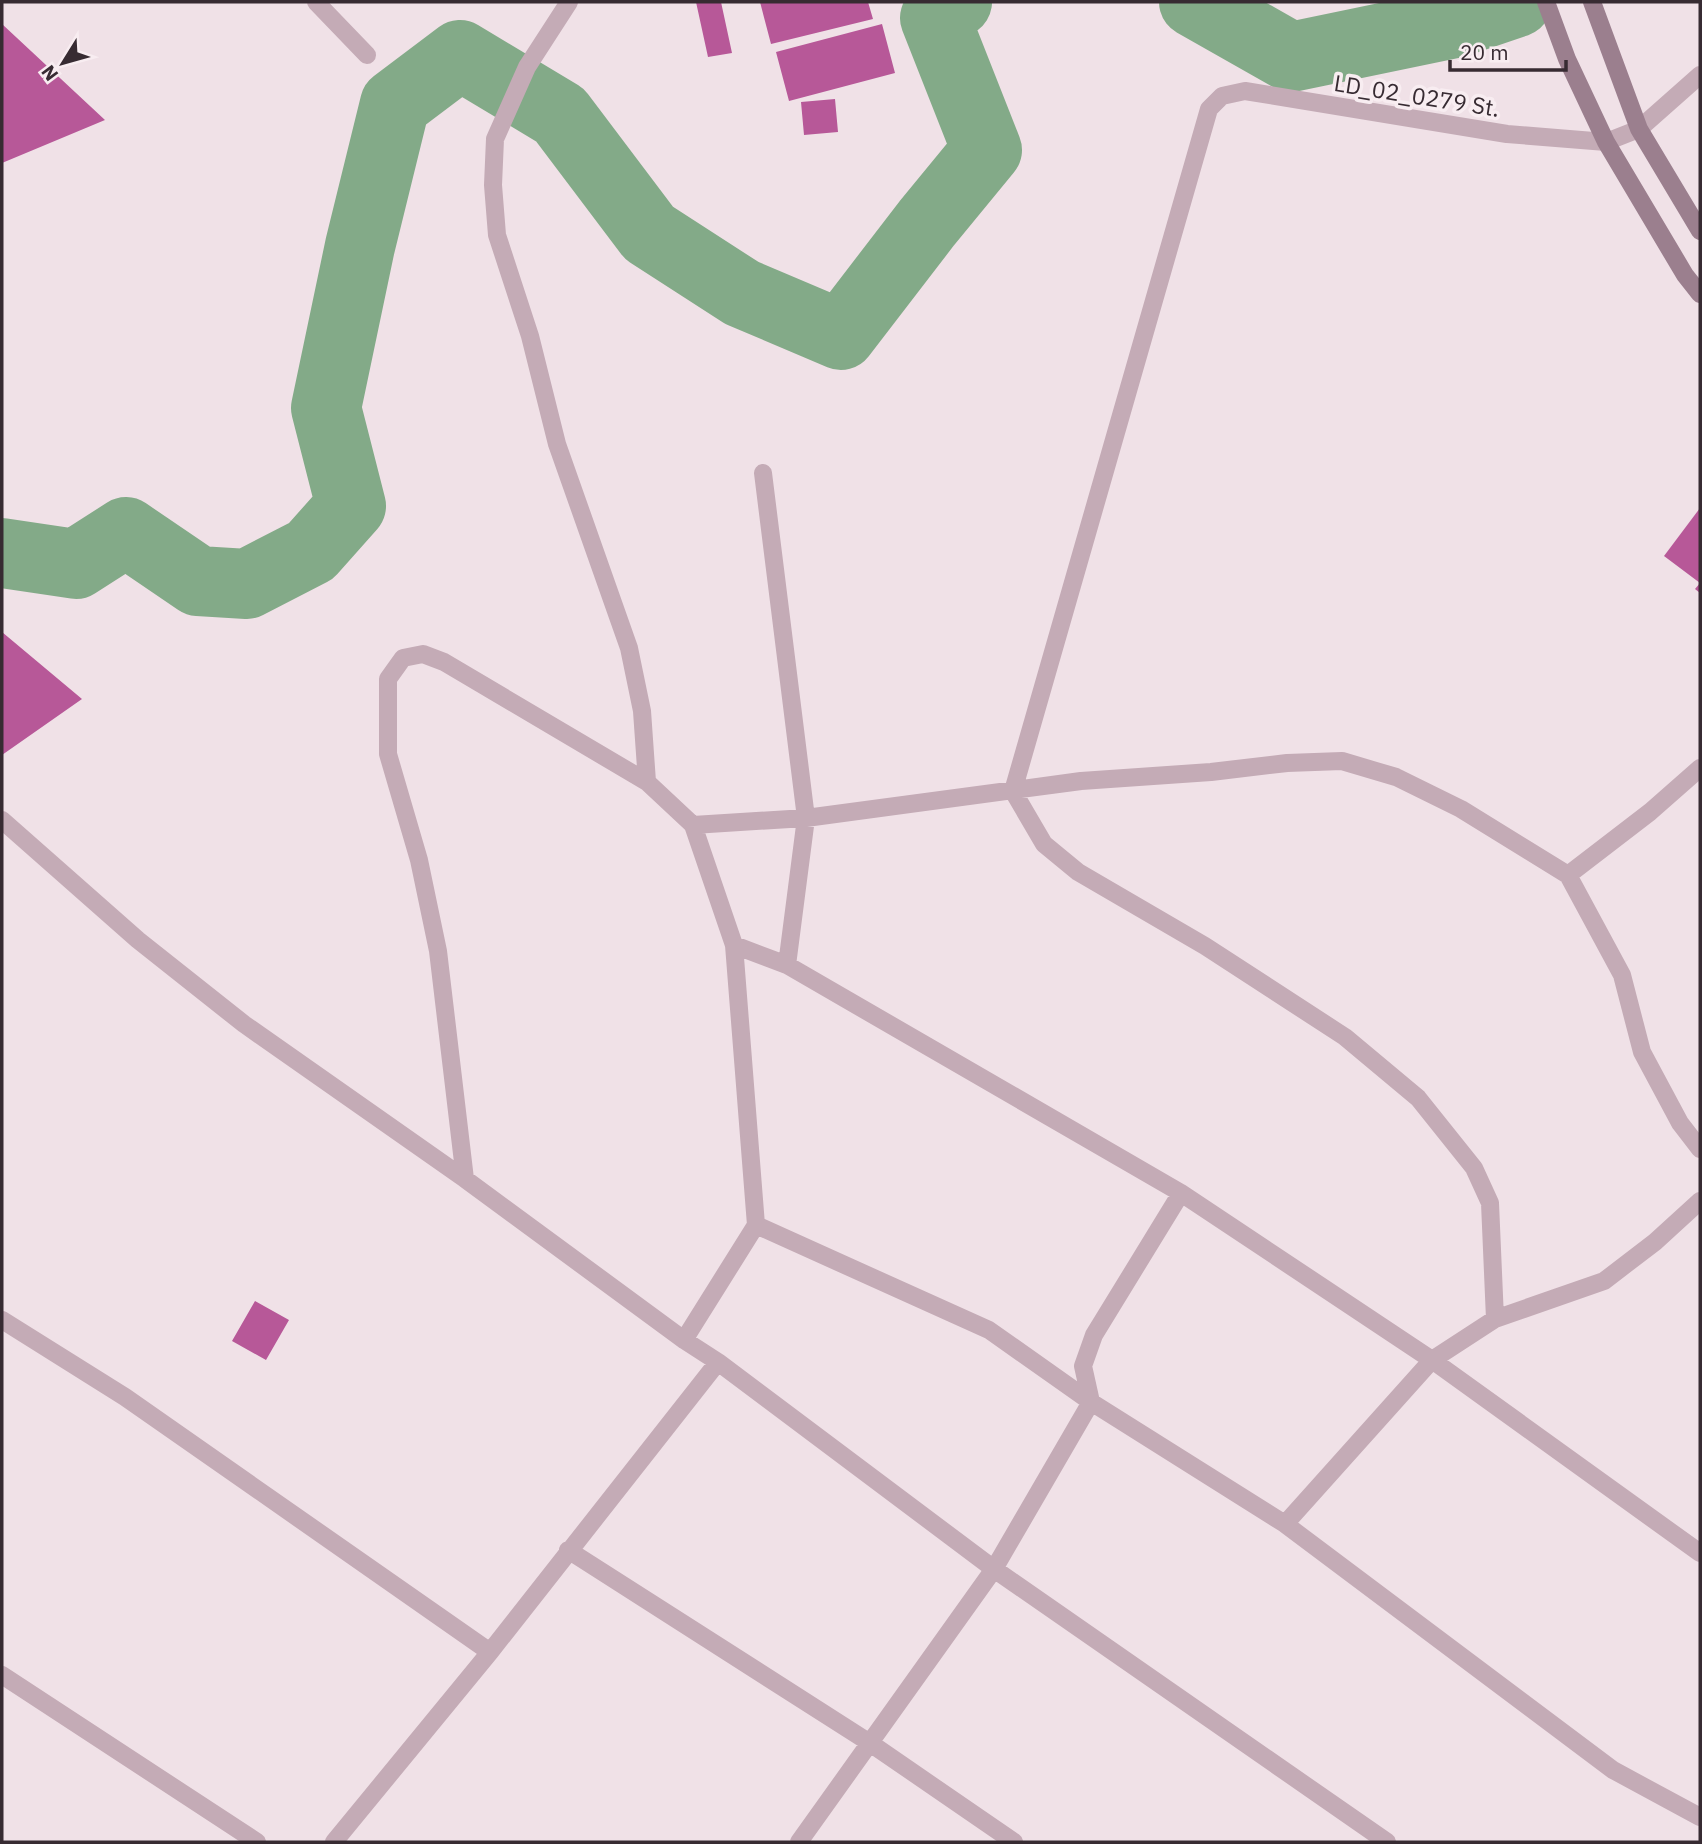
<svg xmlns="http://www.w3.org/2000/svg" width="1702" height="1844" viewBox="0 0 1702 1844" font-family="'IBM Plex Sans',sans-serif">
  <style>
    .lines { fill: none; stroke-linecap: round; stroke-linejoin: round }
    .river { stroke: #83aa88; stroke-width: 70 }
    .building { fill: #b75898 }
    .street { stroke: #c4abb6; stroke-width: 18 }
    .secondary { stroke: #9b7f8e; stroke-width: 18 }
    .labels { text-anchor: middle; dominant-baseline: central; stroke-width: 7; stroke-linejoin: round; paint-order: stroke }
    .street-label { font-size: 23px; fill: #372b32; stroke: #f8edf1 }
  </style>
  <rect width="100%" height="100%" fill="#f0e1e7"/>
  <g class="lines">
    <path class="river" d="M1194,2L1291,57L1455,23L1517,2
      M2,553L76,564L126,532L198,581L247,584L311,551L351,506L326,408L360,246L395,104L460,55L560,115L649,233L742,293L841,335L927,223L987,150L935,18L957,2"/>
  </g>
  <path class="building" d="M696,2H721L732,53L708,57Z
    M760,2H868L873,19L771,44Z
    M2,24L105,120L2,163Z
    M882,24L895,73L789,101L776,52Z
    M835,99L838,132L804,135L801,102Z
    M1700,508V593L1695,589L1700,583L1664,556Z
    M2,632L82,699L2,755Z
    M255,1301L289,1320L266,1360L232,1341Z"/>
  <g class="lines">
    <path class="street" d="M316,2L367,55
      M569,2L527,67L495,139L493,185L497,235L530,336L557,444L629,648L642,711L647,782L693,825L734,945L756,1225L684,1340
      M763,473L806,818L787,965
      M1700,768L1650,812L1568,875L1622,975L1642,1052L1680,1123L1700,1149
      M2,820L138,940L244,1024L465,1179L684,1340L718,1362L994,1569L1387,1842
      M693,825L806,818L1081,781L1211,772L1287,763L1342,761L1396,777L1461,809L1568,875
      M734,945L787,965L1181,1193
      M465,1179L438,951L419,860L388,754V679L403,658L423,654L444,662L647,782
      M756,1225L989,1330L1091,1402L1285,1524L1613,1770L1700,1817
      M1495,1319L1490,1203L1474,1168L1418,1098L1345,1037L1205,946L1078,872L1044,844L1013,791L1209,109L1222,96L1245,91L1507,134L1606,142L1639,129L1700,75
      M2,1320L125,1397L490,1652
      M1285,1524L1432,1360L1495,1319L1604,1281L1655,1242L1700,1201
      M568,1550L870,1743L1014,1842
      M2,1675L257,1842
      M334,1842L490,1652L718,1362
      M799,1842L994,1569L1091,1402L1083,1366L1094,1335L1181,1193L1432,1360L1700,1553"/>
    <path class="secondary" d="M1546,2L1567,59L1606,142L1685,275L1700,294
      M1592,2L1639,129L1700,231"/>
  </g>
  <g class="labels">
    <g class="street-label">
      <text transform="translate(1417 95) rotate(9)">LD_02_0279 St.</text>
    </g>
  </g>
  <rect width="1702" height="1844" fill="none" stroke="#372b32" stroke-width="7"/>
  <g transform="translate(63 63) rotate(233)" stroke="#f8edf1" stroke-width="5" paint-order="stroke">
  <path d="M0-5L12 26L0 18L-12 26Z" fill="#372b32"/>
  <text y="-10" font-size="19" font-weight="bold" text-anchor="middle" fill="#372b32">N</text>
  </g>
  <path d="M1450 60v10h116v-10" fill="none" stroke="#372b32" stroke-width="3.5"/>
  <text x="1460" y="60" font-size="21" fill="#372b32" stroke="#f8edf1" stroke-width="5" paint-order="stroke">20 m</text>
</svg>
